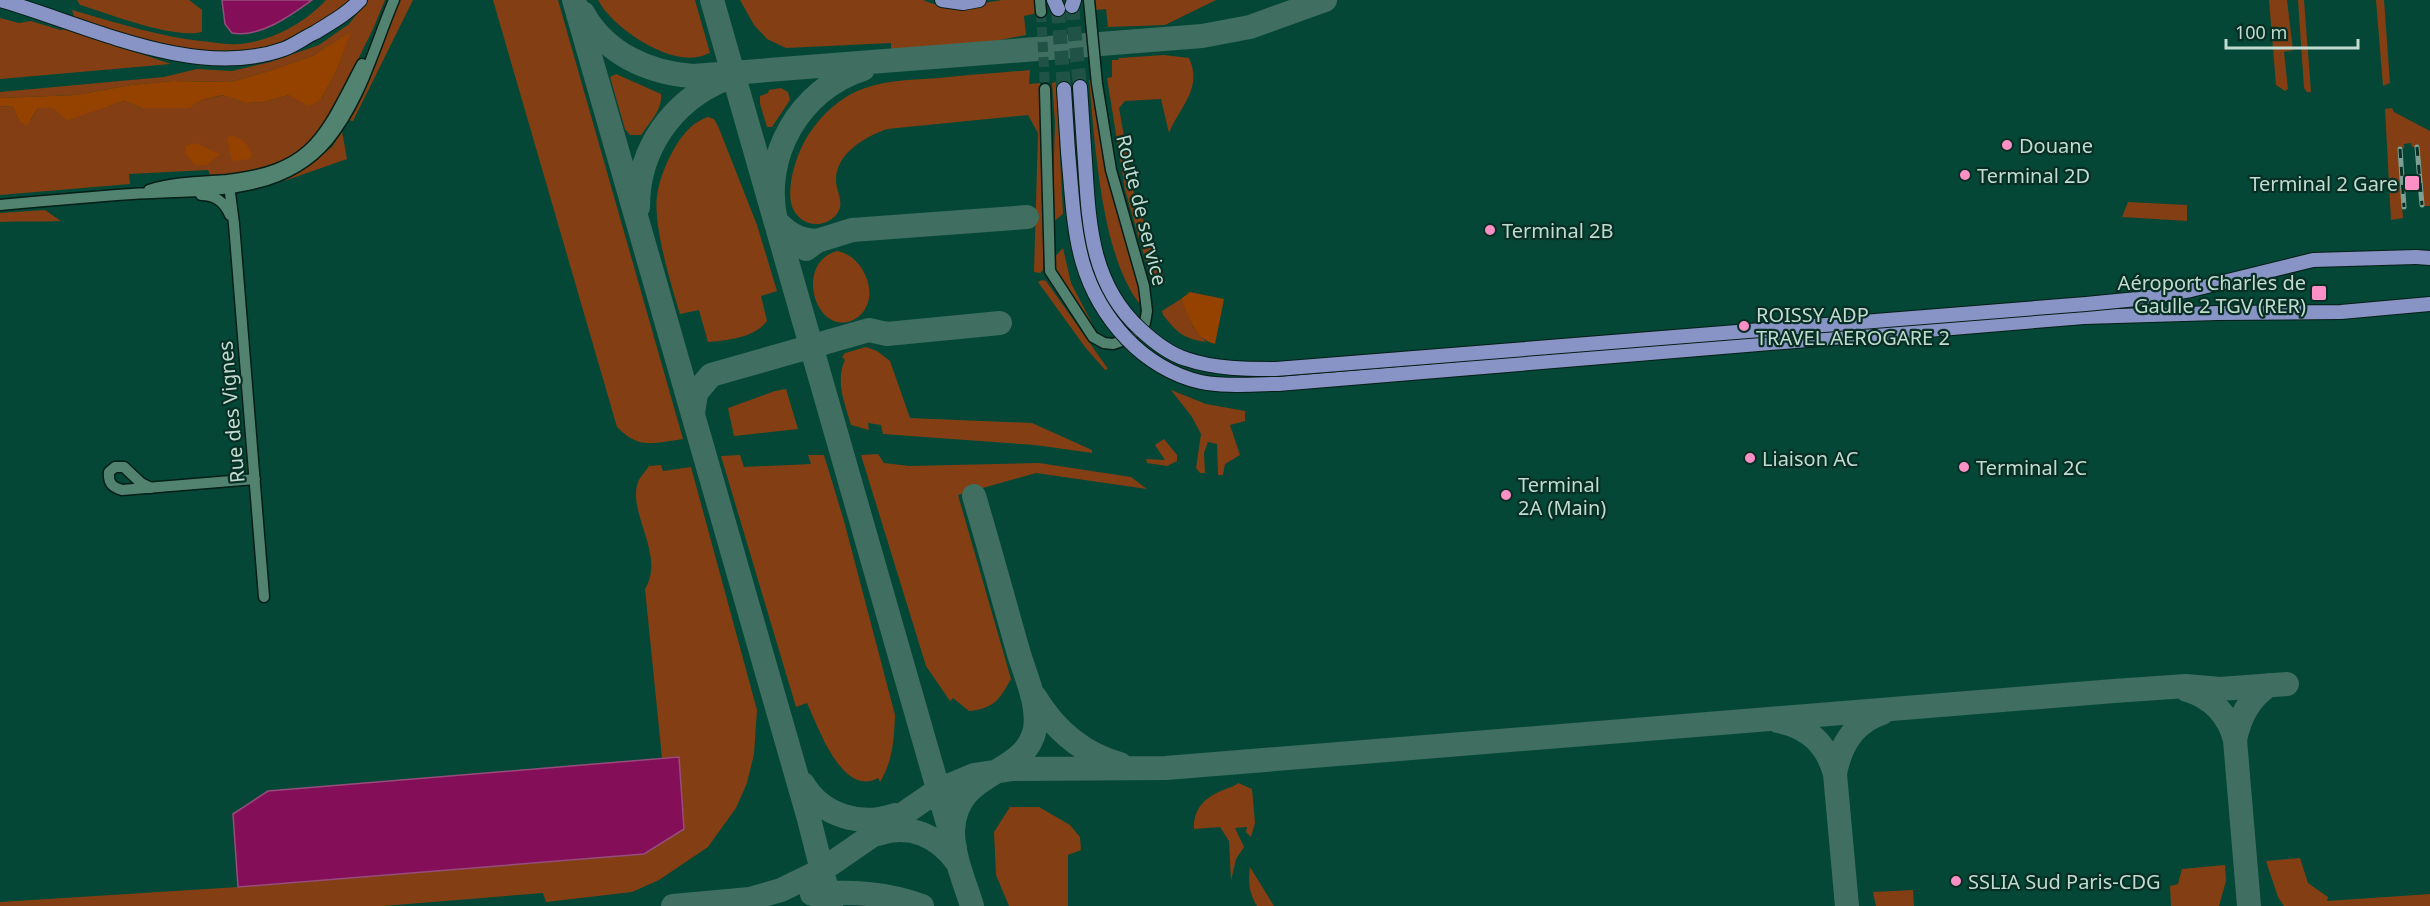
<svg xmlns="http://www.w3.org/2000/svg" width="2430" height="906" viewBox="0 0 2430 906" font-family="'Noto Sans',sans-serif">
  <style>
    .built { fill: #044736 }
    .green { fill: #833f13 }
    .forest { fill: #954200 }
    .water { fill: #840e58; stroke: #974c7c; stroke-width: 1.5 }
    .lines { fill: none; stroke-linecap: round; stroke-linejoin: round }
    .taxiway { stroke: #406e60; stroke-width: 24 }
    .minor-tunnel { stroke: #205345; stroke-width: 10; stroke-dasharray: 10 5; stroke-linecap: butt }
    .major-tunnel { stroke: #205345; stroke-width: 14; stroke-dasharray: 14 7; stroke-linecap: butt }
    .minor-casing { stroke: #051e16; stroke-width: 13 }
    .major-casing { stroke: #051e16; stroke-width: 16 }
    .minor { stroke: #528371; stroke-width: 10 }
    .major { stroke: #8994c6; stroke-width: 14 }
    .rail-casing { stroke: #7ca094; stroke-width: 5 }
    .rail { stroke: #082f23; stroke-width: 3; stroke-dasharray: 9; stroke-linecap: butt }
    .major-bridge-casing { stroke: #051e16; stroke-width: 16; stroke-linecap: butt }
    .major-bridge { stroke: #8994c6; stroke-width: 14 }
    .poi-dot { fill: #fb8fc6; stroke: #082f23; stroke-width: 2 }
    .labels { text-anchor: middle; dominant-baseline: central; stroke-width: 4.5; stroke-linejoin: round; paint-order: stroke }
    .poi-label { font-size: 20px; fill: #c2dbd1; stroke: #082f23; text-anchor: start }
    .street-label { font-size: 20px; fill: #c2dbd1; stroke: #082f23 }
  </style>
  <rect width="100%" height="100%" fill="#043b2c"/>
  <path class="built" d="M0,0H2430V906H0Z"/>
  <path class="green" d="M77,0H189L202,10V32C172,39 110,14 80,5Z
    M326,0H353L345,8L287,43L233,54L168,48L75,19L72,10C118,23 163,38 210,42C219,43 229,45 238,44C270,42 305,23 326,0Z
    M368,0H385L373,29L331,114L313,141L272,168L253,173L210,175L208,170L129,174L130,184L0,195V106L13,107L19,121L31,120L38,108L109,106L124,101L142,108H188L202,100L224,95L246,103L264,102L289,95L321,99L336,72L350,33L312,56L266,72L230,82L172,81L131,85L76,95L0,98V92L164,77L197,69L232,71L270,62L319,45L349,24Z
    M399,0H413L353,121L348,120Z
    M493,0H558L683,439C654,443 639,450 617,427Z
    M598,0H695L710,53C706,54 701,57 697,57C665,63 612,27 598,0Z
    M740,0H923C948,12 976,4 1002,0C1013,0 1025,0 1036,0L1038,13L1024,16L1026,35L902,59L891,48V43L786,48L767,39L754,25Z
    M1095,0H1216L1165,25L1108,27L1106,9L1096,10Z
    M2269,0H2287L2293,50L2284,52L2288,89L2285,91L2276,85Z
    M2298,0H2304L2311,92H2307L2304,88Z
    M2376,0H2384L2390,83L2383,86Z
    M0,18L19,23L31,21L60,30L67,29L171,64L0,79Z
    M1164,55L1189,58C1203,89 1180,106 1169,133L1161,99L1125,101L1119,108L1134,194L1166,283H1158L1151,280L1125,190L1107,78L1112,77V60H1118L1119,58Z
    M1030,70L1029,84L1040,83L1043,132V270L1040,273L1034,272L1038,133L1028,115L887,129C865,137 836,153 836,180C836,193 846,203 836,215C822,231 796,225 791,203C789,192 791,178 794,168C800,146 810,129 826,113C859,80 895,81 939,78C969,75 999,73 1030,70Z
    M616,74L661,94C663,109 649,123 641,135H630L625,129L610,77Z
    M1089,80H1093L1105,160L1141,294L1139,303C1101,254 1095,143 1089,80Z
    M1056,82L1063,214L1052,223L1055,122L1052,83Z
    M781,88L788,92L790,100L772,127H767L760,104V96L768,93L769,90Z
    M2392,108L2394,112L2430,131V206H2423L2418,147H2412L2411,143L2404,144V148L2398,149L2403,218L2391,220L2385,109Z
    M708,117L714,119L718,126L757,225L777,291L761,296L767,321C754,338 728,340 708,342L699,310L680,314C671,285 653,225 657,196C659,179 668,158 677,144C685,132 693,122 708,117Z
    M342,131L347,159L284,181L332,147Z
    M2128,202L2187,205V221L2122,217Z
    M45,210L61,221C40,222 21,221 0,222V213Z
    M1063,248L1071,283L1096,331L1059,282L1052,260Z
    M837,251C859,254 876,285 867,305C864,313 858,318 851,321C815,334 794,263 837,251Z
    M1042,280L1046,281L1108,369L1105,370L1085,347L1038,282Z
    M1181,299L1193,327L1206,342C1182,338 1178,333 1163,315L1162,311Z
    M866,347L877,351L890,361L910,418L1032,423L1092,450V453L1035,445L883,434L881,425L868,423L869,430L851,425C845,404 835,381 845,360L842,357L845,353Z
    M786,389L798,429L734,436L728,408L775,391Z
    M1171,390L1206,404L1245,411V421L1230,425L1240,455L1225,464L1223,475H1218L1217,444L1208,442L1204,453L1205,473H1200L1196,468L1201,434L1192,417Z
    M1164,439L1177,455V461L1167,466L1147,463L1146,459L1165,460L1155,445Z
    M878,454L884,463L909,466L1039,463L1131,477L1147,489L1036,473L958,495L1011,679C999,700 995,708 969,711L953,698L950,701L926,666L861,455Z
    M740,455L744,467L811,464L808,455H824L844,521L895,715C894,739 893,761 880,782L878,778C842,798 818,726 807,703L796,707L721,456Z
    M661,465L663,471L691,467L757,710L754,754L747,783L736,808L708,847L659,880L632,892L546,902L543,893L383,906H0V902L238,887L644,854L684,829L679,757L662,758L645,589C666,555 627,513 638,482C640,477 646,471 649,466Z
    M1238,783L1252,789L1255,823L1251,837L1246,832L1247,827L1235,828L1244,847L1236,859L1231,881L1229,841L1220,827L1194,829C1193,810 1204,798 1221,791C1227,788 1234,787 1238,783Z
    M1010,807H1039L1070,825L1080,837L1081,850L1068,855V906H1009L996,875L994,832Z
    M2300,858L2308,883L2328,897L2327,901L2430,894V906H2284L2278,897L2266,861Z
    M2225,865L2226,881L2219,906H2171L2170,886L2178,884L2182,869Z
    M1250,867L1274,906H1257C1249,893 1248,882 1250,867Z
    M1913,890L1914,906H1876L1873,892Z"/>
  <path class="forest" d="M351,32L336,72L321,99L309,106L289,95L264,102L246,103L223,95L202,100L189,108H142L124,101L67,120L53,108H38L27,126L19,121L13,107L0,106V98L76,95L131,85L172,81L230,82L266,72L312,56Z
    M234,136L245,142L252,154L250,159L232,161L227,137Z
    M195,143L220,154L207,165H195L185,153L186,146Z
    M1190,292L1224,299L1215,344C1194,339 1189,317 1181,299Z"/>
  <path class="water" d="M222,0H312C290,16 260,38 232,33L225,24Z
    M679,757L684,829L644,854L238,887L233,814L268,791Z"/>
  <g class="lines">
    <path class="taxiway" d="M574,0L809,819L831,906
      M712,0L955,848
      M583,13C605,53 648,73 693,76L1202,36L1250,27L1325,0
      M638,207C638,149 672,101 725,79
      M817,241C799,240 788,234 776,221C761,156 800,89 863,69
      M806,249L817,241L852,230L1027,217
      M693,414L696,393L711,375L869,330L887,334L1000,323
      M2187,690C2212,697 2229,716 2235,740L2249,906
      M1035,697C1055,730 1083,754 1120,764
      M1778,721C1808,727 1827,744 1835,774L1847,906
      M2235,740C2240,716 2249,699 2269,685
      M1835,774C1840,746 1854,722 1882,713
      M803,784C822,816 861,827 895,815
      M878,834C910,823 938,836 957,862
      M812,894C851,891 886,893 922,906
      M673,906L750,899L781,890L822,870L938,790L974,775L1013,769L1166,768L2114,691L2186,686L2220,689L2287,684
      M972,906C965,883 953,856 953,831C955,768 1025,778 1035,729C1039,705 1026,677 1019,654C1004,602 990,549 974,496"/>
    <path class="minor-tunnel" d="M1041,12L1045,89"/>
    <path class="major-tunnel" d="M1072,6L1080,87
      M1058,9L1064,89"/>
    <g class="minor-casing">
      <path id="minor" d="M1040,0L1041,12
        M1045,89L1050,271L1093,337L1104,343L1113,344L1125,340L1145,323L1147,311L1144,286L1111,170L1097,84L1089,0
        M229,185L234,224L264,597
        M149,190C175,182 200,182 227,180C315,170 324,136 362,64
        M201,195C215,195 224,201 230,215
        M0,205C44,201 88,197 132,194C200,189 280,198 328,140C361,100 374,47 394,0
        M151,488L141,483L124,467H115L109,472C108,483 112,487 122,490L255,479"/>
    </g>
    <g class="major-casing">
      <path id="major" d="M0,0C85,24 195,81 284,49C295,45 305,37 316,32C332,22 347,14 360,0
        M942,0L963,3L979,0
        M1054,0L1058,9
        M1072,6L1074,0
        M1080,87L1084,147
        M1064,89L1068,152
        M2416,257L2430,258
        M1278,384L2084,317L2217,313"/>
    </g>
    <use href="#minor" class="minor"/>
    <use href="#major" class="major"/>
    <g class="rail-casing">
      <path id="rail" d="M2417,147L2422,205
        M2400,149L2404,207"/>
    </g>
    <use href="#rail" class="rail"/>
    <g class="major-bridge-casing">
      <path id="major-bridge" d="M1084,147C1089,215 1087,280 1140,329C1153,341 1169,354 1186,359C1215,369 1246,369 1276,369L2086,304L2137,299L2191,290L2313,260L2416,257
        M1068,152C1075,226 1073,282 1127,339C1146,359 1173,376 1201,382C1226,387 1253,384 1278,384
        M2217,313L2341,312L2430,304"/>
    </g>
    <use href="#major-bridge" class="major-bridge"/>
  </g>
  <g class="poi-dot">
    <circle cx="2007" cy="145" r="6"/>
    <circle cx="1965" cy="175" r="6"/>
    <rect x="2404" y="175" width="16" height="16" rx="3"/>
    <circle cx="1490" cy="230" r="6"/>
    <rect x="2311" y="285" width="16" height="16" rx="3"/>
    <circle cx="1744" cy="326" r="6"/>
    <circle cx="1750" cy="458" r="6"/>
    <circle cx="1964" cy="467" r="6"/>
    <circle cx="1506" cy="495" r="6"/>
    <circle cx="1956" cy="881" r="6"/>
  </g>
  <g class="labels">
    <g class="poi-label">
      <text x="2019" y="145">Douane</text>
      <text x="1977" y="175">Terminal 2D</text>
      <text x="2398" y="183" text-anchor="end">Terminal 2 Gare</text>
      <text x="1502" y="230">Terminal 2B</text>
      <text x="2306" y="282" text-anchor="end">Aéroport Charles de<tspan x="2306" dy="23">Gaulle 2 TGV (RER)</tspan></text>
      <text x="1756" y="314">ROISSY ADP<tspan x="1756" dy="23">TRAVEL AEROGARE 2</tspan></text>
      <text x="1762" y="458">Liaison AC</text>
      <text x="1976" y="467">Terminal 2C</text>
      <text x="1518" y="484">Terminal<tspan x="1518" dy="23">2A (Main)</tspan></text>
      <text x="1968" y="881">SSLIA Sud Paris-CDG</text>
    </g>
    <g class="street-label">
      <text transform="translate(1142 210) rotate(76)">Route de service</text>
      <text transform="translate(231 412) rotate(-95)">Rue des Vignes</text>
    </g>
  </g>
  <path d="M2226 39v9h132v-9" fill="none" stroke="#c2dbd1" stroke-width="3"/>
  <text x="2235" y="39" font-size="18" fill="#c2dbd1" stroke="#082f23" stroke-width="4.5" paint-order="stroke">100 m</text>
</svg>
